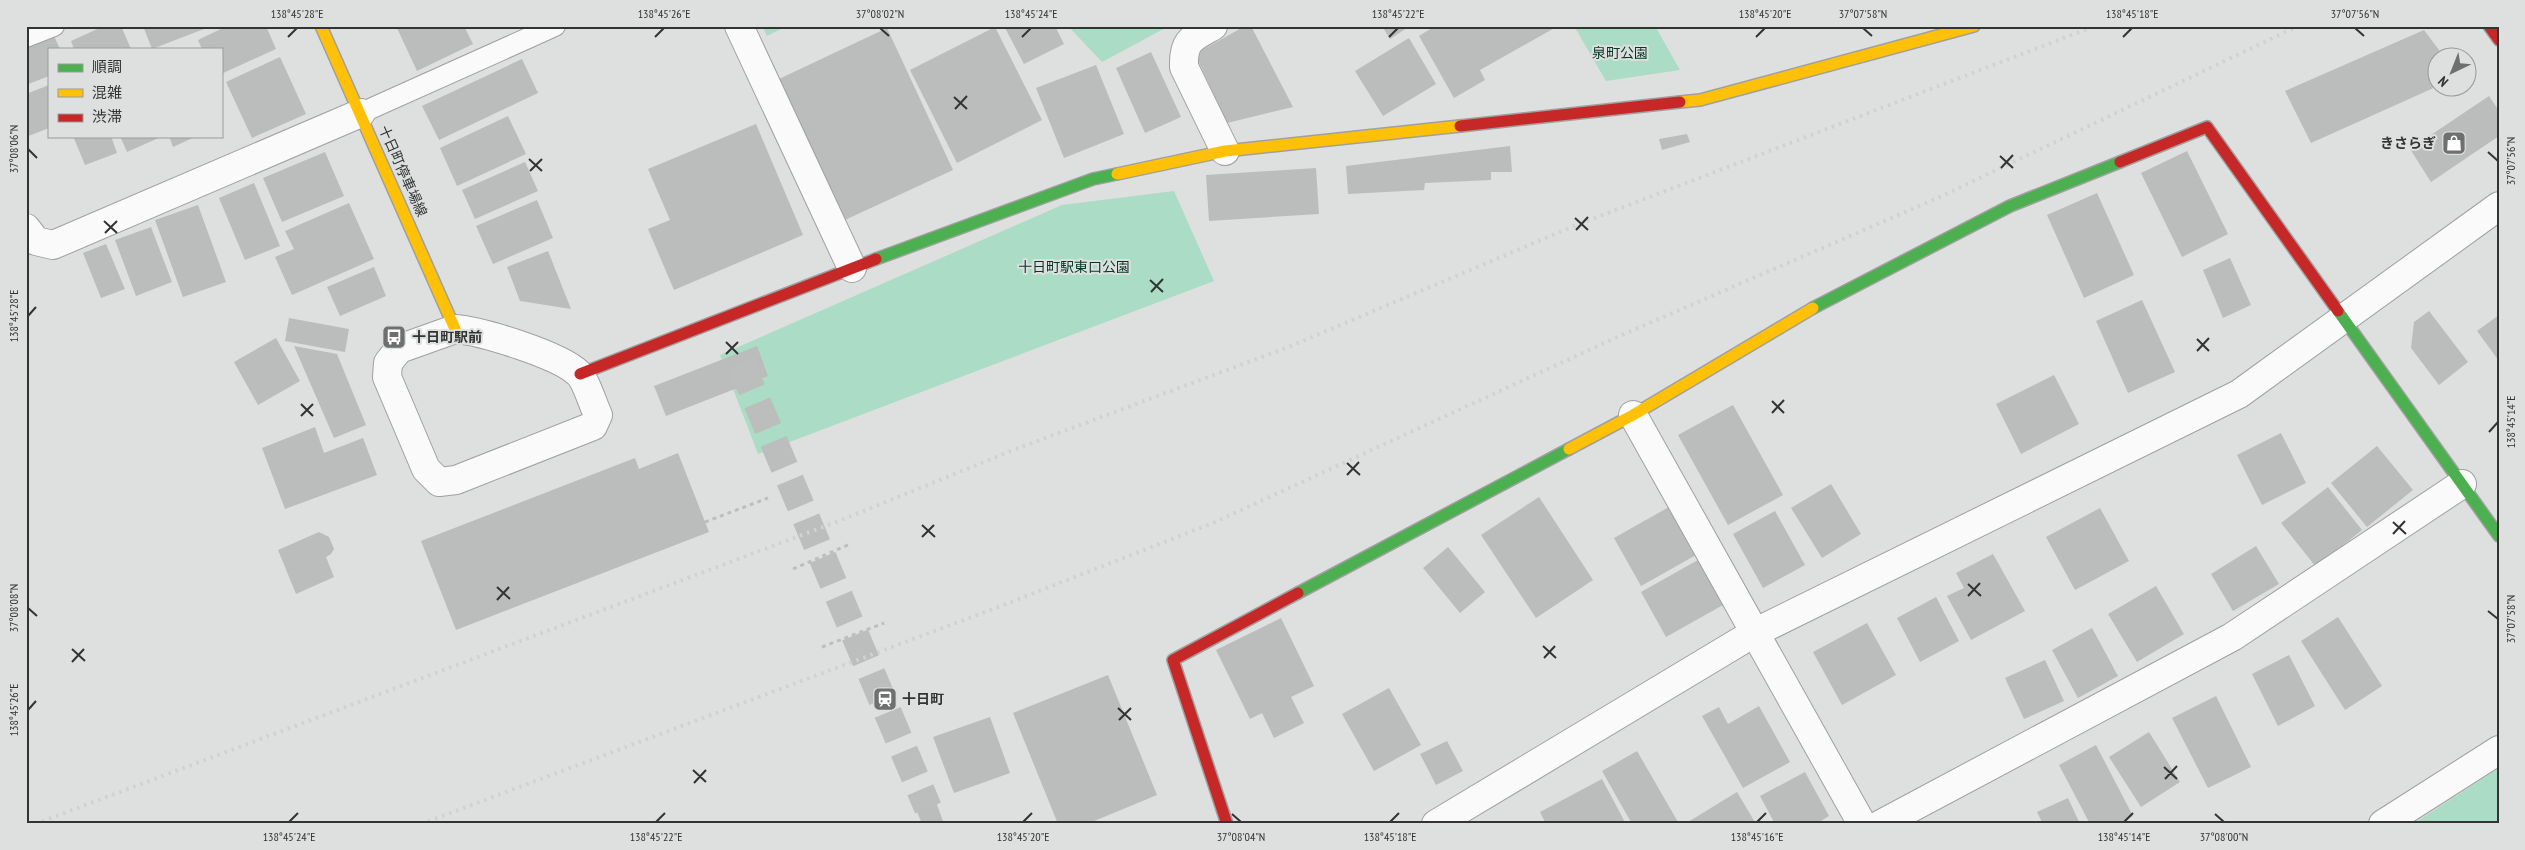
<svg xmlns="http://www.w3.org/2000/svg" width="2525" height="850" viewBox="0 0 2525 850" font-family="'PT Sans Narrow','Noto Sans JP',sans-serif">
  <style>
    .green { fill: #abdcc6 }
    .building { fill: #bbbcbc }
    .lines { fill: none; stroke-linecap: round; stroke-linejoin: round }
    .street-tunnel { stroke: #bcbdbd; stroke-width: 28; stroke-dasharray: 28 14; stroke-linecap: butt }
    .lane-casing { stroke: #9fa09f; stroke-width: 22 }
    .street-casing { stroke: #9fa09f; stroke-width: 30 }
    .fast-casing { stroke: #9fa09f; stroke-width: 14 }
    .slow-casing { stroke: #9fa09f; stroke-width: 14 }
    .jam-casing { stroke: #9fa09f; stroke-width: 14 }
    .path { stroke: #bdbebd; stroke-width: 3; stroke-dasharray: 4 4; stroke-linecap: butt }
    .lane { stroke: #fafafa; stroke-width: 20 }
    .street { stroke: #fafafa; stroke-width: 28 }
    .fast { stroke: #4caf50; stroke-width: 11 }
    .slow { stroke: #ffc107; stroke-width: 11 }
    .jam { stroke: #c62828; stroke-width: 11 }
    .rail { stroke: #d1d1d1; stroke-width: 4; stroke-dasharray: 2.5 5; stroke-linecap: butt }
    .ticks { fill: none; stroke: #323333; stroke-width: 2 }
    .labels { text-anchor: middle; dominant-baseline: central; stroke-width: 4; stroke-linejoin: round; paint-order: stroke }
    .park-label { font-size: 14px; fill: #053726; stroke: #dde0df }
    .poi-label { font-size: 14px; font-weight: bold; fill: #323333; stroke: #dde0df; text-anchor: start }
    .street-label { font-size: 14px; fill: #323333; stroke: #dde0df }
    .neatline { fill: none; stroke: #323333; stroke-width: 2 }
    .ticks-label { font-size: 12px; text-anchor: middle; fill: #323333 }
  </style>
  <rect width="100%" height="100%" fill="#dedfdf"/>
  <path class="green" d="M762,26H787L767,36Z
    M1068,26H1169L1102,62Z
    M1574,26H1655L1680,70L1606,81Z
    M1174,191L1214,281L758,454L720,355L1062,205Z
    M2499,768V824H2413Z"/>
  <path class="building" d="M104,26H121L131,49H74L71,41Z
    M143,26H203L204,29L152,49Z
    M227,26H266L276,49L221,74V49H202L198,40Z
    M396,26H464L473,44L417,71Z
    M1004,26H1055L1064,44L1024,64Z
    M1245,26H1251L1293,107L1227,123L1195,54Z
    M1382,26H1410L1390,39Z
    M1435,26H1558L1480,70L1485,80L1454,98L1419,36Z
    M995,27L1042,120L957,163L910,70Z
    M887,28L953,170L845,220L779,79Z
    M2424,30L2445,58H2438V86L2311,143L2285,91Z
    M54,36L60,49H49V76L26,85V47Z
    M1409,38L1436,84L1383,116L1355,71Z
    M1151,52L1181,117L1145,133L1116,68Z
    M280,57L306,114L252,138L226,82Z
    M522,59L538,93L439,140L422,106Z
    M1096,65L1124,134L1064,158L1036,88Z
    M49,85V128L26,137V94Z
    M2489,96L2499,111V136L2431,182L2410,149Z
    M508,116L526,154L457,186L440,148Z
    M756,124L803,235L674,290L648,229L670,220L648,169Z
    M1687,134L1690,142L1662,150L1659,139Z
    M73,136H111L117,153L85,165Z
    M120,136H163L127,152Z
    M169,136H197L173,147Z
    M1510,146L1512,172H1491V180L1425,183L1424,190L1348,194L1346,166Z
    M2187,151L2228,234L2182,257L2141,173Z
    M325,152L344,196L282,222L263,178Z
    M525,162L538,191L475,219L462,190Z
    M1316,168L1319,214L1209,221L1206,175Z
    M254,183L280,246L245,260L219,198Z
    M2097,193L2134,275L2084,298L2047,215Z
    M537,200L553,238L493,264L476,226Z
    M349,203L374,259L292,295L275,257L294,249L285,231Z
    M198,205L226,282L183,297L155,220Z
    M151,227L172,282L136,296L115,240Z
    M106,244L125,289L101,298L83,253Z
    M548,251L571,309L520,301L507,267Z
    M2230,258L2251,305L2223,318L2203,270Z
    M374,267L386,296L340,316L327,287Z
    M2142,300L2175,372L2128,393L2096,321Z
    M2429,311L2468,362L2439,385L2411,348L2414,322Z
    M2499,315V361L2477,331Z
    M289,318L349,329L345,352L285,341Z
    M276,338L300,381L258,405L234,362Z
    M294,346L337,354L366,425L334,438Z
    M757,346L768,376L666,416L654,386Z
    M2054,375L2079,424L2021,454L1996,404Z
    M1733,405L1783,495L1728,525L1678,435Z
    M315,427L324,453L363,438L377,475L285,509L262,448Z
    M2281,433L2306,483L2262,505L2237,455Z
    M2377,446L2413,490L2367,527L2331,483Z
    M678,453L709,532L456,630L421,541L635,458L639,469Z
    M1831,484L1861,534L1822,558L1791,508Z
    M2328,487L2362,530L2316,567L2281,523Z
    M1539,497L1593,580L1536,618L1481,535Z
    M1669,507L1696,555L1641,586L1614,538Z
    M2100,508L2129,561L2075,590L2046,537Z
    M1775,511L1805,565L1763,588L1733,534Z
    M319,532L329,537L334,549L331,554L326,557L334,577L296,594L278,550Z
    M2256,546L2279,584L2233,611L2211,574Z
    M1448,547L1485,592L1460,613L1423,568Z
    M1993,554L2025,611L1971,640L1947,596L1964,588L1956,573Z
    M1698,560L1723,605L1666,637L1641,592Z
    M2156,586L2184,634L2137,662L2108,614Z
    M1936,597L1959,641L1920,662L1897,618Z
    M2338,617L2382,686L2345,710L2301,641Z
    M1281,618L1314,686L1291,697L1304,723L1274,738L1262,713L1250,719L1216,650Z
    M1867,623L1896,675L1842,705L1813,652Z
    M2092,628L2118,676L2078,698L2052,650Z
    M2289,655L2315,706L2278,726L2252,674Z
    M2045,660L2064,701L2024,719L2005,678Z
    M1108,675L1157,795L1087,824H1058L1013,713Z
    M1389,688L1421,745L1374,771L1342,714Z
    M2216,696L2251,767L2208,788L2172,718Z
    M1759,706L1790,762L1743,788L1702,716L1719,707L1728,724Z
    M990,717L1010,773L954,793L933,737Z
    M2149,732L2180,782L2141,807L2109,757Z
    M1447,741L1463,771L1436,785L1420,754Z
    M2096,745L2133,816L2118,824H2090L2059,765Z
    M1637,751L1678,822L1674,824H1632L1602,771Z
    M1805,772L1829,816L1816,824H1775L1760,796Z
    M1602,779L1626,824H1546L1540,812Z
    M932,791L944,824H922L912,799Z
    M1737,792L1756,824H1689L1688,822Z
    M2068,798L2080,824H2043L2037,812Z"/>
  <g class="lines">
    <path class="street-tunnel" d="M741,364L928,808"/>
    <g class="lane-casing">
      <path id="lane" d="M26,37L54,26
        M361,113L555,26"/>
    </g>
    <g class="street-casing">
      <path id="street" d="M739,26L852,268
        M1213,26C1192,38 1183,40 1184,67L1225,151
        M26,228L36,241L53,245L361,113
        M455,329C482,331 559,355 578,373C586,380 593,405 598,415L593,426L456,480L439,482L426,469L387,377L388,363L399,349Z
        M1633,415L1862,824
        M1436,824L1754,633L2239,394L2499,206
        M1881,824L2232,637L2462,484
        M2383,824L2499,750"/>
    </g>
    <g class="fast-casing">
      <path id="fast" d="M876,259L1093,179L1117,174
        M1813,308L2010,206L2120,162
        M2338,311L2499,536
        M1298,593L1569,449"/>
    </g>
    <g class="slow-casing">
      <path id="slow" d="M321,26L455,329
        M1680,102L1700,100L1974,26
        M1117,174L1225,151L1460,126
        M1569,449L1633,415L1813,308"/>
    </g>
    <g class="jam-casing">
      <path id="jam" d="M2489,26L2499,40
        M1460,126L1680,102
        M2120,162L2207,127L2338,311
        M580,374L876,259
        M1227,824L1173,660L1298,593"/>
    </g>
    <path class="path" d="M705,522L768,498
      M793,569L850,544
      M822,647L884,623"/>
    <use href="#lane" class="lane"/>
    <use href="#street" class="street"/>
    <use href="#fast" class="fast"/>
    <use href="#slow" class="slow"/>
    <use href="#jam" class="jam"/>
    <path class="rail" d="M35,824L839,521L1016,449L1291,346L1574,226L2095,26
      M421,824L993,609L1213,523L1615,338L1942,196L2298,26"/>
  </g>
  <path class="ticks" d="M880,28L889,36M1863,28L1872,36M2355,28L2364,36M288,37L297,28M655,37L664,28M1022,37L1031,28M1389,37L1398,28M1756,37L1765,28M2123,37L2132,28M954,97L967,109M955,109L967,96M28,149L37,158M2488,152L2498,161M2000,156L2013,168M529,159L542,171M2001,168L2013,155M530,171L542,159M1575,218L1588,230M104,221L117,233M1576,230L1588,217M105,233L117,221M1150,280L1163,292M1151,292L1163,279M28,316L36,307M2197,339L2209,351M726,342L738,354M2197,351L2209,338M726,354L738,342M1772,401L1784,413M301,404L313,416M1772,413L1784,400M301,416L313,404M2489,432L2498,422M1347,463L1360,475M1347,475L1359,462M2393,522L2406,534M922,525L935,537M2393,534L2405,521M922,537L934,525M1968,584L1981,596M497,587L510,599M1968,596L1980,583M497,600L509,587M28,608L37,616M2488,611L2498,619M1543,646L1556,658M72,649L85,661M1544,658L1555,646M72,662L84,649M1118,708L1131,720M28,710L36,701M1119,720L1131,708M2164,767L2177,779M693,770L706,782M2165,779L2177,766M694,783L706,770M1232,814L1241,822M2215,814L2224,822M289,822L298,813M656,822L665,813M1023,822L1032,813M1390,822L1399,813M1757,822L1766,813M2124,822L2133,813"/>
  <defs>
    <g id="shop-square" transform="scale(1.25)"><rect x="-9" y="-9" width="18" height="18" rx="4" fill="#6e6f6f" stroke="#dde0df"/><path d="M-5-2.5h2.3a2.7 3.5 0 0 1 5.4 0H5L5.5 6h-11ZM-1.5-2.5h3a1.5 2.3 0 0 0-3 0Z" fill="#fff"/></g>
    <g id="bus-square" transform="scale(1.25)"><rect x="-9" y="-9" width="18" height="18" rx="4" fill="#6e6f6f" stroke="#dde0df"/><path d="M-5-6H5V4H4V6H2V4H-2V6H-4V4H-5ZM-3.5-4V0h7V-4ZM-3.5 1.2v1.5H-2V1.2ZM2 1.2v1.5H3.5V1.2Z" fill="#fff"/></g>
    <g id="station-square" transform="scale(1.25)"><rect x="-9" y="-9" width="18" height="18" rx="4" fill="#6e6f6f" stroke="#dde0df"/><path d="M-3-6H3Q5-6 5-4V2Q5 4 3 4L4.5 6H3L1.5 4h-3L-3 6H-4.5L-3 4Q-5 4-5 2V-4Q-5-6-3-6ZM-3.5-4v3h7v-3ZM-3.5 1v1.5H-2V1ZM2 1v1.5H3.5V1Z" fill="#fff"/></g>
  </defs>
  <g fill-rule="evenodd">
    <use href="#shop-square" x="2454" y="143"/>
    <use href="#bus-square" x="394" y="337"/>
    <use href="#station-square" x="885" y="699"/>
  </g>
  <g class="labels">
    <g class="park-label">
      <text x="1620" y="53">泉町公園</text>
      <text x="1074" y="267">十日町駅東口公園</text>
    </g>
    <g class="poi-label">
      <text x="2436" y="143" text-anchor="end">きさらぎ</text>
      <text x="412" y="337">十日町駅前</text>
      <text x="902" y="699">十日町</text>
    </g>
    <g class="street-label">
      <text transform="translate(403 171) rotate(66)">十日町停車場線</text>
    </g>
  </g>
  <rect width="2525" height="850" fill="none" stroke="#dde0df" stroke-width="55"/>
  <rect x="48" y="48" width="175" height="90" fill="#dde0df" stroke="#999b9a"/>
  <rect x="58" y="64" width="25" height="8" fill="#4caf50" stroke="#999b9a"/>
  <text x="92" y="72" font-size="15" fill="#323333">順調</text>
  <rect x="58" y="89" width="25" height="8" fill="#ffc107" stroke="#999b9a"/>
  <text x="92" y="98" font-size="15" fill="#323333">混雑</text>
  <rect x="58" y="114" width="25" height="8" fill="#c62828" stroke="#999b9a"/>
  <text x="92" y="122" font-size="15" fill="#323333">渋滞</text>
  <g transform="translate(2452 72) rotate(223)"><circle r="24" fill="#dde0df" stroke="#999b9a"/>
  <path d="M0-4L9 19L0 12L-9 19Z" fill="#6e6f6f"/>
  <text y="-8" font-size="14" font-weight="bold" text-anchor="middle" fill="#323333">N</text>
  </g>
  <rect x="28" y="28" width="2470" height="794" class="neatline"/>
  <g class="ticks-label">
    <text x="297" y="18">138°45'28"E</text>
    <text x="664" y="18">138°45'26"E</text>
    <text x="880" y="18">37°08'02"N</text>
    <text x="1031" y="18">138°45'24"E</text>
    <text x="1398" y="18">138°45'22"E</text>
    <text x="1765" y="18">138°45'20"E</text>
    <text x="1863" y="18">37°07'58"N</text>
    <text x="2132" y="18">138°45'18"E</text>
    <text x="2355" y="18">37°07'56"N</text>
    <text transform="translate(14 149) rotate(-90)" y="4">37°08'06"N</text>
    <text transform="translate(2511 161) rotate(-90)" y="4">37°07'56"N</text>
    <text transform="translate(14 316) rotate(-90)" y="4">138°45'28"E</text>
    <text transform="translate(2511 422) rotate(-90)" y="4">138°45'14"E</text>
    <text transform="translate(14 608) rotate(-90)" y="4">37°08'08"N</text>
    <text transform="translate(2511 619) rotate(-90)" y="4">37°07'58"N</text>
    <text transform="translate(14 710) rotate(-90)" y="4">138°45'26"E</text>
    <text x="289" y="841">138°45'24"E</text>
    <text x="656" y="841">138°45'22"E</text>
    <text x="1023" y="841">138°45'20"E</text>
    <text x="1241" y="841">37°08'04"N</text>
    <text x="1390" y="841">138°45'18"E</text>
    <text x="1757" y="841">138°45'16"E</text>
    <text x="2124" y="841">138°45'14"E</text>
    <text x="2224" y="841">37°08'00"N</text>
  </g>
</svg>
